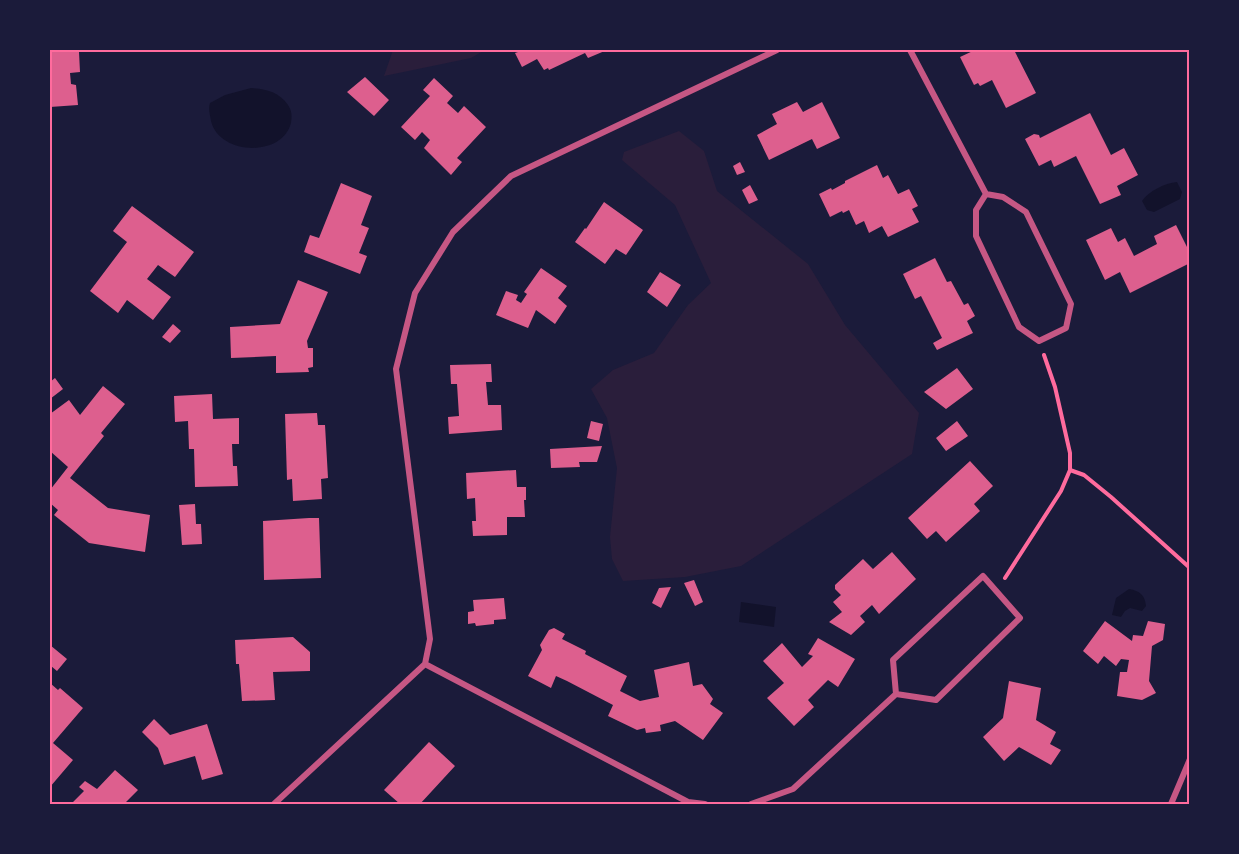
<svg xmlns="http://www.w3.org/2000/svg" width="1239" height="854" viewBox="0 0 1239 854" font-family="'Fira Sans Condensed',sans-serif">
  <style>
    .green { fill: #2a1e3b }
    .water { fill: #12122b }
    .building { fill: #dd5f8e }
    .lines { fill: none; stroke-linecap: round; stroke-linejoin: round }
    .path { stroke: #ff6b9d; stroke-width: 4 }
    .minor { stroke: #c65784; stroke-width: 6 }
    .neatline { fill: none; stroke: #ff6b9d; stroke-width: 2 }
  </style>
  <rect width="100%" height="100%" fill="#1b1b3a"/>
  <path class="green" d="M393,50H485L471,58L384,76Z
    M679,131L704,151L717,191L808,264L845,325L919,413L912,454L741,566L685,577L623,581L612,559L610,537L617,468L607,418L591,389L613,370L654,353L688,305L711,283L675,205L622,160L624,152Z"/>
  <path class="water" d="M251,88C267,89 279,92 288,105C292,111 292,116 291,123C282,158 219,155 211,121C210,114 208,109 210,103L225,95Z
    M1177,182L1182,192L1180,199L1154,212L1147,210L1142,201C1149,191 1165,183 1177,182Z
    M1129,589C1140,591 1145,595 1146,606L1142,611L1130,608L1125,611L1121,617L1112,615L1116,598Z
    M741,602L776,607L774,627L739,622Z"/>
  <path class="building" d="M50,50H75V52H79L80,72L70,73L71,84L76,85L78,105L50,107Z
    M516,50H607L588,58L585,53L549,70L548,68L544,70L537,59L522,67L515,53L518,52Z
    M975,50H1014L1036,93L1006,108L992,80L980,86L978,83L974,85L960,57Z
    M365,77L389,100L374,116L347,92Z
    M434,78L453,96L447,103L458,113L464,106L486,127L457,158L462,162L451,175L424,148L430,140L422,132L415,140L401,127L430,96L423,90Z
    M797,102L803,112L822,102L840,138L817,149L812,139L769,160L757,135L777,124L772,114Z
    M1090,113L1111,155L1124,148L1138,175L1117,186L1121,195L1100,204L1076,156L1054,167L1051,160L1039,166L1025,139L1034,134L1039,135L1040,138Z
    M740,162L745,172L737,175L733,166Z
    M877,165L883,178L888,175L898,194L909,189L918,206L912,209L919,222L888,237L882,226L869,233L864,221L856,225L849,210L843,213L842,211L830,217L819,194L831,188L832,190L845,183V181Z
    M341,183L372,196L361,225L369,228L359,253L367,256L360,274L304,252L310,235L319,238Z
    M750,185L758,200L749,204L742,190Z
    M604,202L643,230L626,255L616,249L605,264L575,242L585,228L586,229Z
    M132,206L194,252L175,277L158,265L147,279L171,297L153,320L127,300L118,313L90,291L127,242L113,231Z
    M1176,225L1190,253V263L1130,293L1120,272L1105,280L1086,240L1111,228L1118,242L1125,238L1134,256L1157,244L1154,236Z
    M935,258L947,282L951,281L964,305L968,303L975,316L967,321L973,333L937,350L933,343L942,338L921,296L915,299L903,274Z
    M541,268L567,286L558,298L567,306L555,324L536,310L528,328L496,315L506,291L518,295L516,300L521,303L527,294L524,292Z
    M660,272L681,285L667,307L647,292Z
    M298,280L328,292L307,341L308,348H313V367L308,368L309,372L276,373V356L231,358L230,327L280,324Z
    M173,324L181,331L170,343L162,337Z
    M491,364L492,382H486L488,405H501L502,430L449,434L448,417L459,416L457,384H451L450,365Z
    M957,368L973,389L946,409L924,392Z
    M55,378L63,389L50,399V382Z
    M103,386L125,404L101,433L104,436L70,478L108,508L150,515L145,552L89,543L54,515L58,510L50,503V490L68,467L50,451V414L69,400L80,415Z
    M212,394L213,419L239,418V444H232L233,466H237L238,486L195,487L194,449H189L188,421L175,422L174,396Z
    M317,413L318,425H325L328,478L321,479L322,499L293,501L292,479L287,480L285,414Z
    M591,421L603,424L599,441L587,438Z
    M957,421L968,436L946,451L936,438Z
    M602,446L597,462H579L580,467L551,468L550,449Z
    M970,461L993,486L974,504L980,511L946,542L936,531L927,539L908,518Z
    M516,470L517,487H526V500H524L525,517H507V535L473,536L472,521H476L475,498L467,499L466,473Z
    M195,504L196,524H201L202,544L182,545L179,505Z
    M309,518H319L321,578L264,580L263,521Z
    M892,552L916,579L879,614L872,605L860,616L865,622L851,635L829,622L842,612L833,602L841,595L835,589V585L863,559L873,569Z
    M694,580L703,602L695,606L684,583Z
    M671,587L661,608L652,603L659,588Z
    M504,598L506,619L494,620V624L476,626L475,623L468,624V612L474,611L473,600Z
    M1105,621L1132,641L1133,635L1143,636L1148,621L1165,624L1163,640L1152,646L1149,681L1156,693L1142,700L1117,696L1120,672H1127L1129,660L1121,659L1116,666L1104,656L1098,664L1083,651Z
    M554,628L565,634L562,639L586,651L585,654L627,676L620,691L640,701L659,697L654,670L689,662L693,686L702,684L713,699L710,704L723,713L703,740L675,721L660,725L661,731L646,733L645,728L637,730L608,716L613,705L567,681L556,676L551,688L528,676L542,650L540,645L549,630Z
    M293,637L310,652V671L273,672L275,700L242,701L239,664H236L235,640Z
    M818,638L855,659L838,687L828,680L808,700L814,707L794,726L767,698L784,683L763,661L782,643L802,667L813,656L808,654Z
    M50,645L67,659L57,671L51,666L50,669Z
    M1009,681L1041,688L1036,720L1056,732L1050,744L1061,750L1051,765L1019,747L1004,761L983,737L1003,718Z
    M50,683L58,690L60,688L83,708L53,743L73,760L50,787V720L52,718L50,716Z
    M154,719L170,735L207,724L223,774L202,780L195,756L164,765L158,748L142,732Z
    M429,742L455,766L420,804H400L384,790Z
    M115,770L138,790L124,804H71L84,791L79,787L85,781L97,789Z"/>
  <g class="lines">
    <path class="path" d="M1070,470L1084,475L1111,497L1190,568
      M1005,578L1061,491L1070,470V453L1055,387L1044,355"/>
    <path class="minor" d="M910,50L986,194
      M986,194L1003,197L1026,212L1071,304L1066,328L1039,341L1019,327L976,236V210Z
      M983,576L1020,618L936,700L896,694L893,660Z
      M425,664L688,802L705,804
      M274,804L425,664L430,639L396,369L415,293L453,232L511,176L777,50
      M751,804L793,789L896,694
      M1171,804L1190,759"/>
  </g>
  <rect width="1239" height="854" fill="none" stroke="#1b1b3a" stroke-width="102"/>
  <rect x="51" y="51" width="1137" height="752" class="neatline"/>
</svg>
